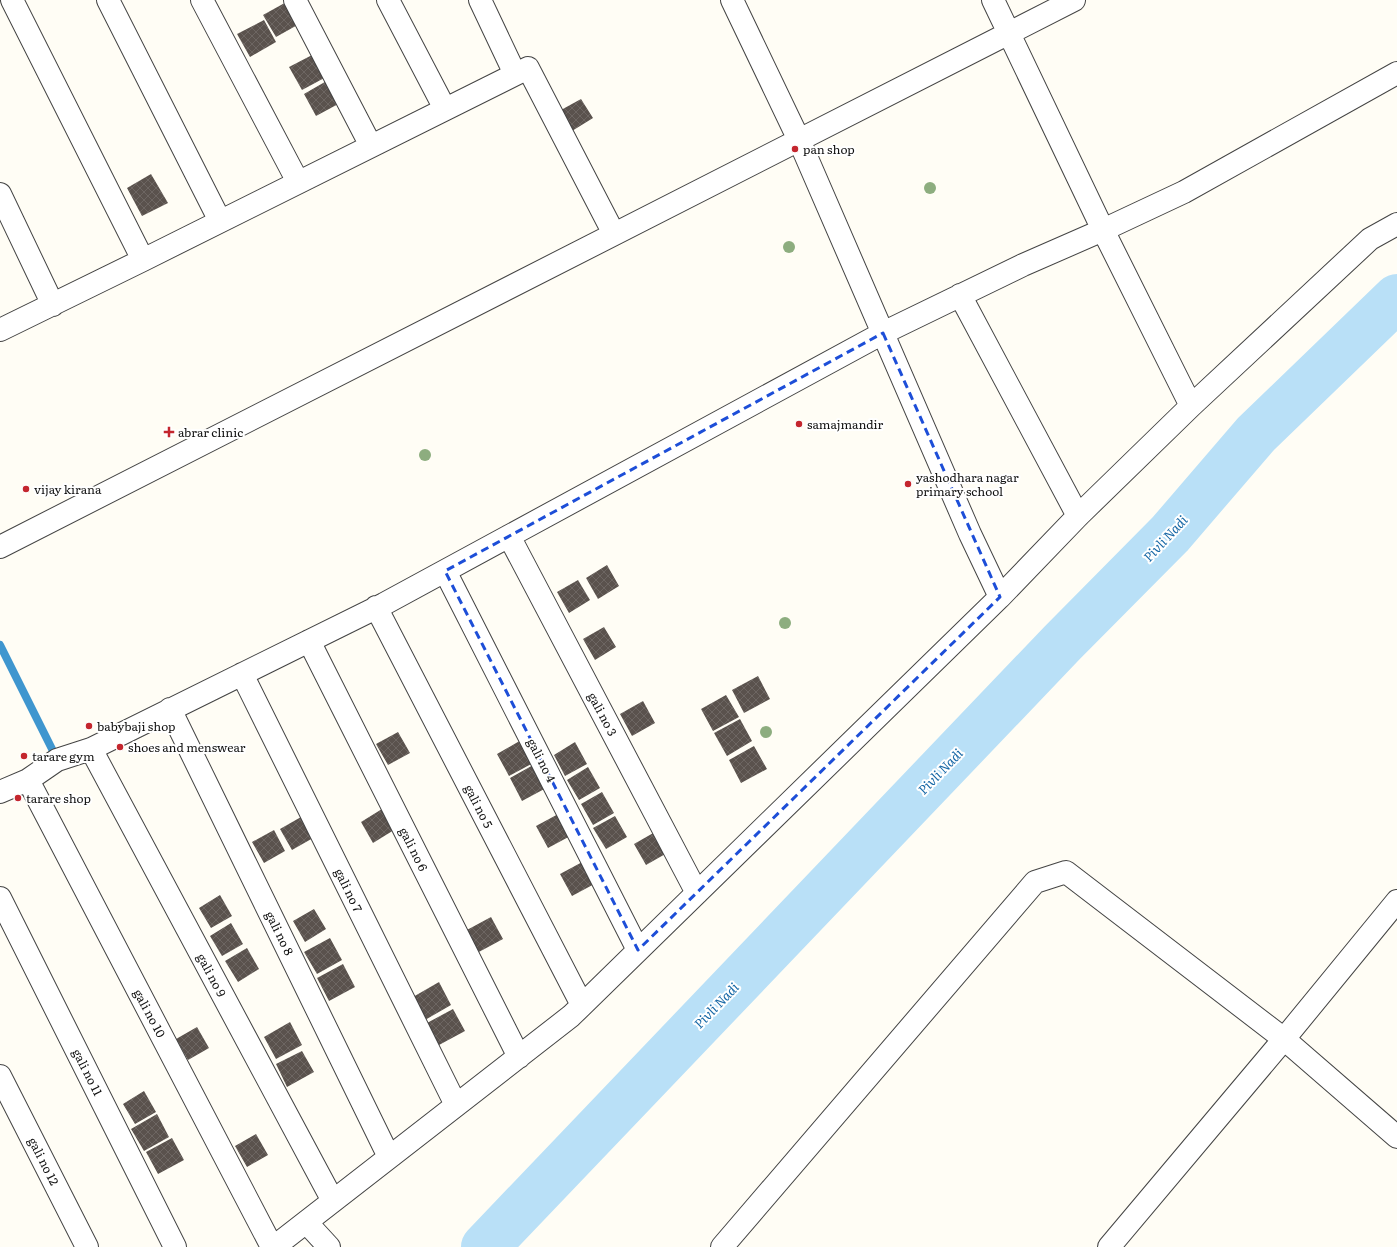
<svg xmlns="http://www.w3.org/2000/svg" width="1397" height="1247" viewBox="0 0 1397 1247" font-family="Literata,serif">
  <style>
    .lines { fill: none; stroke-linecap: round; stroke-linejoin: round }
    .stream { stroke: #3f96cf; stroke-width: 8 }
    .river { stroke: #b9e0f7; stroke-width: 48 }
    .building { fill: url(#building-cross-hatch) }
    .minor-casing { stroke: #444; stroke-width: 24 }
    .minor { stroke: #fff; stroke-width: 22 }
    .tree { fill: #8dad7f }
    .marked { fill: none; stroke: #1d4ed8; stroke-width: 3; stroke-dasharray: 8 5; stroke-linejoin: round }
    .poi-dot { fill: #c4262e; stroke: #fff; stroke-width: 1.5 }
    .labels { text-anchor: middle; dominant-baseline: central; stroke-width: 4; stroke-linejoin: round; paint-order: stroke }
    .poi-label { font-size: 12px; fill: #111; stroke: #fff; text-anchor: start }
    .street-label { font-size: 12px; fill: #111; stroke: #fff }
    .water-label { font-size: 13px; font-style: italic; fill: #1768a6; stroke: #fff }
  </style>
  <defs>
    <pattern id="building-cross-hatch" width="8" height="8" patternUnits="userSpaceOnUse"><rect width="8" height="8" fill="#5a524d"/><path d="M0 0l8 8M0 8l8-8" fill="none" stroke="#6d6662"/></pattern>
  </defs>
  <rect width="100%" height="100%" fill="#fffdf5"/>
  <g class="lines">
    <path class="stream" d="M0,645L57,759"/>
    <path class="river" d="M485,1247L1062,643L1170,534L1256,434L1397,298"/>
  </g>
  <path class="building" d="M290,0L301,23L276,37L263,15Z
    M264,20L276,42L250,57L237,34Z
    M316,53L328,76L302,90L289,67Z
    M330,79L342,102L316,116L304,94Z
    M581,99L593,118L572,131L561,110Z
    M151,174L168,203L142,216L127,188Z
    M607,565L619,586L598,599L586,578Z
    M578,580L590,600L569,613L557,592Z
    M604,627L616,647L595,660L583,639Z
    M758,676L770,699L744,713L732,690Z
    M726,695L739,717L713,731L701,709Z
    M643,701L655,723L632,736L620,714Z
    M740,719L752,741L727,756L714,733Z
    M398,732L410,753L388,765L376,744Z
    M523,739L535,762L509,776L497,754Z
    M575,742L587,764L565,776L554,755Z
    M754,746L767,769L741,783L729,760Z
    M535,764L548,787L522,801L510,778Z
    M588,767L600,788L579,800L567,780Z
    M602,792L614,813L593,825L581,804Z
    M382,809L394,830L373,843L361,822Z
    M562,812L574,834L548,848L536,826Z
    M615,816L627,837L606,849L593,828Z
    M301,817L313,838L292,850L280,829Z
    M274,830L285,851L264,863L252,842Z
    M655,832L667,853L646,865L634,844Z
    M586,860L598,882L572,896L560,874Z
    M220,895L232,916L211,928L199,908Z
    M314,909L326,929L305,942L293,921Z
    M491,917L503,939L477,953L465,931Z
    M231,923L243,944L222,956L210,936Z
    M330,938L342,960L317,974L304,952Z
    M247,948L259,969L238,982L225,961Z
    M343,964L355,987L329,1001L317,978Z
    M439,982L451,1005L425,1020L413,997Z
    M453,1009L465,1031L439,1045L427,1023Z
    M290,1022L302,1045L276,1059L264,1037Z
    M197,1027L209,1048L188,1060L176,1039Z
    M302,1051L314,1072L287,1087L276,1064Z
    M144,1091L156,1112L135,1124L123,1104Z
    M157,1114L169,1137L144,1151L131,1129Z
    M256,1134L268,1155L247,1167L235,1146Z
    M172,1138L184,1160L158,1174L146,1152Z"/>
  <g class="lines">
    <g class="minor-casing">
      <path id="minor" d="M12,0L143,260
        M108,0L220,221
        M202,0L298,182
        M295,0L371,146
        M388,0L445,109
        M480,0L515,74
        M993,0L1103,230L1191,406
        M0,194L53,305
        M960,295L1078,516
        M0,330L143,260L528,68L614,234
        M509,536L697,893
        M0,547L1074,0
        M445,571L638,950
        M1000,597L1078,516L1191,406L1370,239L1397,224
        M376,607L582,1005
        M309,641L519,1057
        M242,674L456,1105
        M170,709L389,1157
        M91,749L333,1201
        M28,780L272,1247
        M0,792L28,780L57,760L91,749L384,604L883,333L1023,265L1103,230L1184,192L1397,73
        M0,898L175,1247
        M0,1076L87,1247
        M306,1222L329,1247
        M274,1247L571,1016L1000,597L970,534L799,140L732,0
        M722,1247L1035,882L1066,872L1284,1039L1397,1137
        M1109,1247L1284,1039L1397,901"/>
    </g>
    <use href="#minor" class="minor"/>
  </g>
  <g class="tree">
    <circle cx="930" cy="188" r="6"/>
    <circle cx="789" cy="247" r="6"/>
    <circle cx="425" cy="455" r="6"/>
    <circle cx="785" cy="623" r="6"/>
    <circle cx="766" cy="732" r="6"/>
  </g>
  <path class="marked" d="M883,333L1000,597L638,950L445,571Z"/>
  <g class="poi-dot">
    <circle cx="795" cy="149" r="4"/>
    <circle cx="799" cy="424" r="4"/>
    <path d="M167 426h4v4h4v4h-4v4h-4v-4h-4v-4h4z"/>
    <circle cx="908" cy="484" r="4"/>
    <circle cx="26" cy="489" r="4"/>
    <circle cx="89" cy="726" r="4"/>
    <circle cx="120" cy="747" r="4"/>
    <circle cx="24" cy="756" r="4"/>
    <circle cx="18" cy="798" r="4"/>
  </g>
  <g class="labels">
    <g class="poi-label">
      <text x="803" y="149">pan shop</text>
      <text x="807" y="424">samajmandir</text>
      <text x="178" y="432">abrar clinic</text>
      <text x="916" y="477">yashodhara nagar<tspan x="916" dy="14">primary school</tspan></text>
      <text x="34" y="489">vijay kirana</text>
      <text x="97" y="726">babybaji shop</text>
      <text x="128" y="747">shoes and menswear</text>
      <text x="32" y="756">tarare gym</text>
      <text x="26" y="798">tarare shop</text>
    </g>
    <g class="street-label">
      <text transform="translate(603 714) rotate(62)">gali no 3</text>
      <text transform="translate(542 760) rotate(63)">gali no 4</text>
      <text transform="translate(479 806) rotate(63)">gali no 5</text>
      <text transform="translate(414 849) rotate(63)">gali no 6</text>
      <text transform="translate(349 890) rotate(64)">gali no 7</text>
      <text transform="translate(280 933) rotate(64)">gali no 8</text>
      <text transform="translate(212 975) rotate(62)">gali no 9</text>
      <text transform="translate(150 1013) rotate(62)">gali no 10</text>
      <text transform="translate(88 1072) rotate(63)">gali no 11</text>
      <text transform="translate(44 1161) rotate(63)">gali no 12</text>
    </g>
    <g class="water-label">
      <text transform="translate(1165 538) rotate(-47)">Pivli Nadi</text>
      <text transform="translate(940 771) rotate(-46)">Pivli Nadi</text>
      <text transform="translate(716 1005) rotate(-46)">Pivli Nadi</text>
    </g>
  </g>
</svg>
